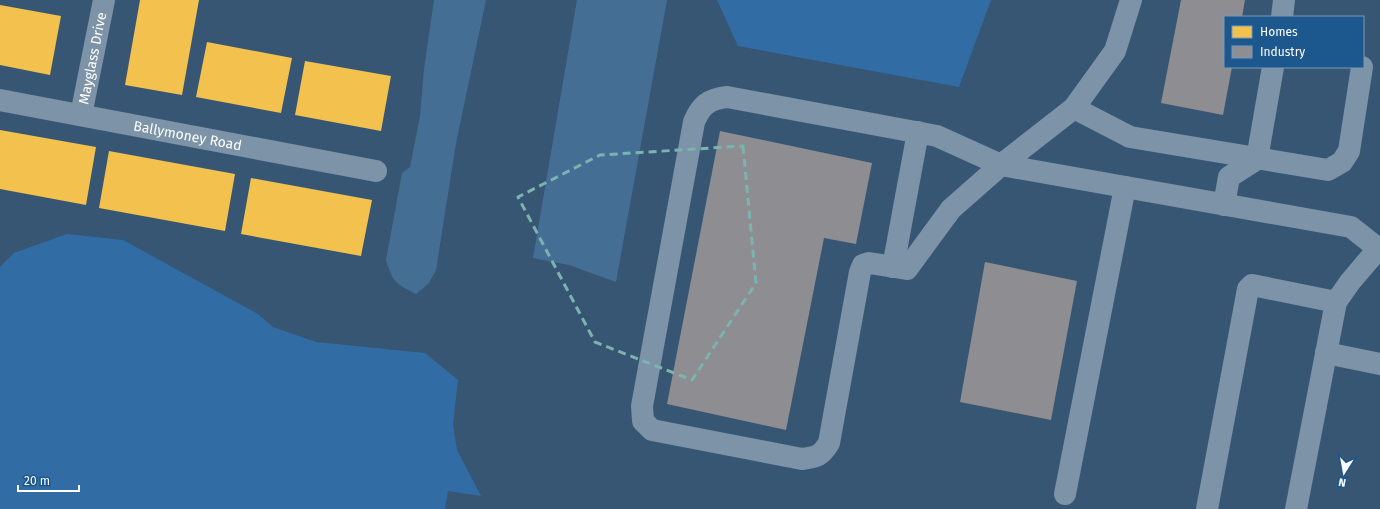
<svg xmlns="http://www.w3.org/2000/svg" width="1380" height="509" viewBox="0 0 1380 509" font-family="'Fira Sans',sans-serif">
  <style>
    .green { fill: #316da4 }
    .water { fill: #456e95 }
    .homes { fill: #f2c14e }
    .industry { fill: #8d8d92 }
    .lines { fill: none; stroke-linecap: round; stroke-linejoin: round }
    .minor { stroke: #7d93a7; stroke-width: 22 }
    .marked { fill: none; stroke: #7bb4af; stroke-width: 3; stroke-dasharray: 8 5; stroke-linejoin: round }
    .labels { text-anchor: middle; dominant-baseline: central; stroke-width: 4; stroke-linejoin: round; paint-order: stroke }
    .street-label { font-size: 14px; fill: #fff; stroke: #1c578e }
  </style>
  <rect width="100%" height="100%" fill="#365674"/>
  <path class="green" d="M717,0H991L959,87L738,46Z
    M67,234L123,240L258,314L273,327L316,342L425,353L458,380L453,424L457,450L481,496L448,491L445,509H0V267L14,253Z"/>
  <path class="water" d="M434,0H486L456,143L436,270L429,283L416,294C395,283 393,283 386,260L402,173L410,167L420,116L424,69Z
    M577,0H667L616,282L569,265L533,258Z"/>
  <path class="homes" d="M140,0H199L182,95L125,85Z
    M0,5L61,16L50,75L0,65Z
    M207,42L292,58L281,113L196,97Z
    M305,61L391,76L381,131L295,115Z
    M0,130L96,147L86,205L0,189Z
    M109,151L235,174L225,231L99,208Z
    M251,178L372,200L361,256L241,234Z"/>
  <path class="industry" d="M1181,0H1245L1242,17H1225V67H1232L1223,115L1161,103Z
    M720,131L872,163L856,244L824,238L786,430L667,404Z
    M985,262L1077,281L1051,420L960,402Z"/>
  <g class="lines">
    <g class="minor">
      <path d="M1131,0L1115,51L1074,108L1001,165L951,209L907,269L869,263L863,265L860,272L829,443C821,456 817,457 802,459L652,430L643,421L642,406L694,122C701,105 709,99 727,97L937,136L1001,165L1351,227L1380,250"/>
      <path d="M1282,17L1284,0"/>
      <path id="s1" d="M0,100L376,171"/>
      <path d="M1074,108L1130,137L1328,170L1342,162L1349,151L1362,67"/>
      <path id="s2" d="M81,115L104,0"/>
      <path d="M1224,205L1229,177L1257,159L1273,67"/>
      <path d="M893,267L918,132"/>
      <path d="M1326,353L1380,364"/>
      <path d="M1065,494L1125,187"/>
      <path d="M1207,509L1248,289L1252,285L1336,302L1350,282L1378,249"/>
      <path d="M1296,509L1336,302"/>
    </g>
  </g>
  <path class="marked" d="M743,146L756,283L692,380L595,342L518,197L600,155Z"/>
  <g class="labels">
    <g class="street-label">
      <text stroke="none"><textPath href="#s2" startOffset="58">Mayglass Drive</textPath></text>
      <text stroke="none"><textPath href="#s1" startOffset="191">Ballymoney Road</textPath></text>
    </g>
  </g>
  <rect x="1224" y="16" width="140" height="52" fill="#1c578e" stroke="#779abb"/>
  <rect x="1232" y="26" width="20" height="12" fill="#f2c14e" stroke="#779abb"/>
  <text x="1260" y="36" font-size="12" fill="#ffffff">Homes</text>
  <rect x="1232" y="46" width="20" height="12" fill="#8d8d92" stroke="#779abb"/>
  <text x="1260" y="56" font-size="12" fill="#ffffff">Industry</text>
  <g transform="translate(1344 473) rotate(191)" stroke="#1c578e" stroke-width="3" paint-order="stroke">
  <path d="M0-3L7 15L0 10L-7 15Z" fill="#ffffff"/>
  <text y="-6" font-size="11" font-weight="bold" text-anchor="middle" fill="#ffffff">N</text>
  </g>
  <path d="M18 485v6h61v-6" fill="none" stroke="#ffffff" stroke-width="2"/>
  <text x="24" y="485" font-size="12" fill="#ffffff" stroke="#1c578e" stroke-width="3" paint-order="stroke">20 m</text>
</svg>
